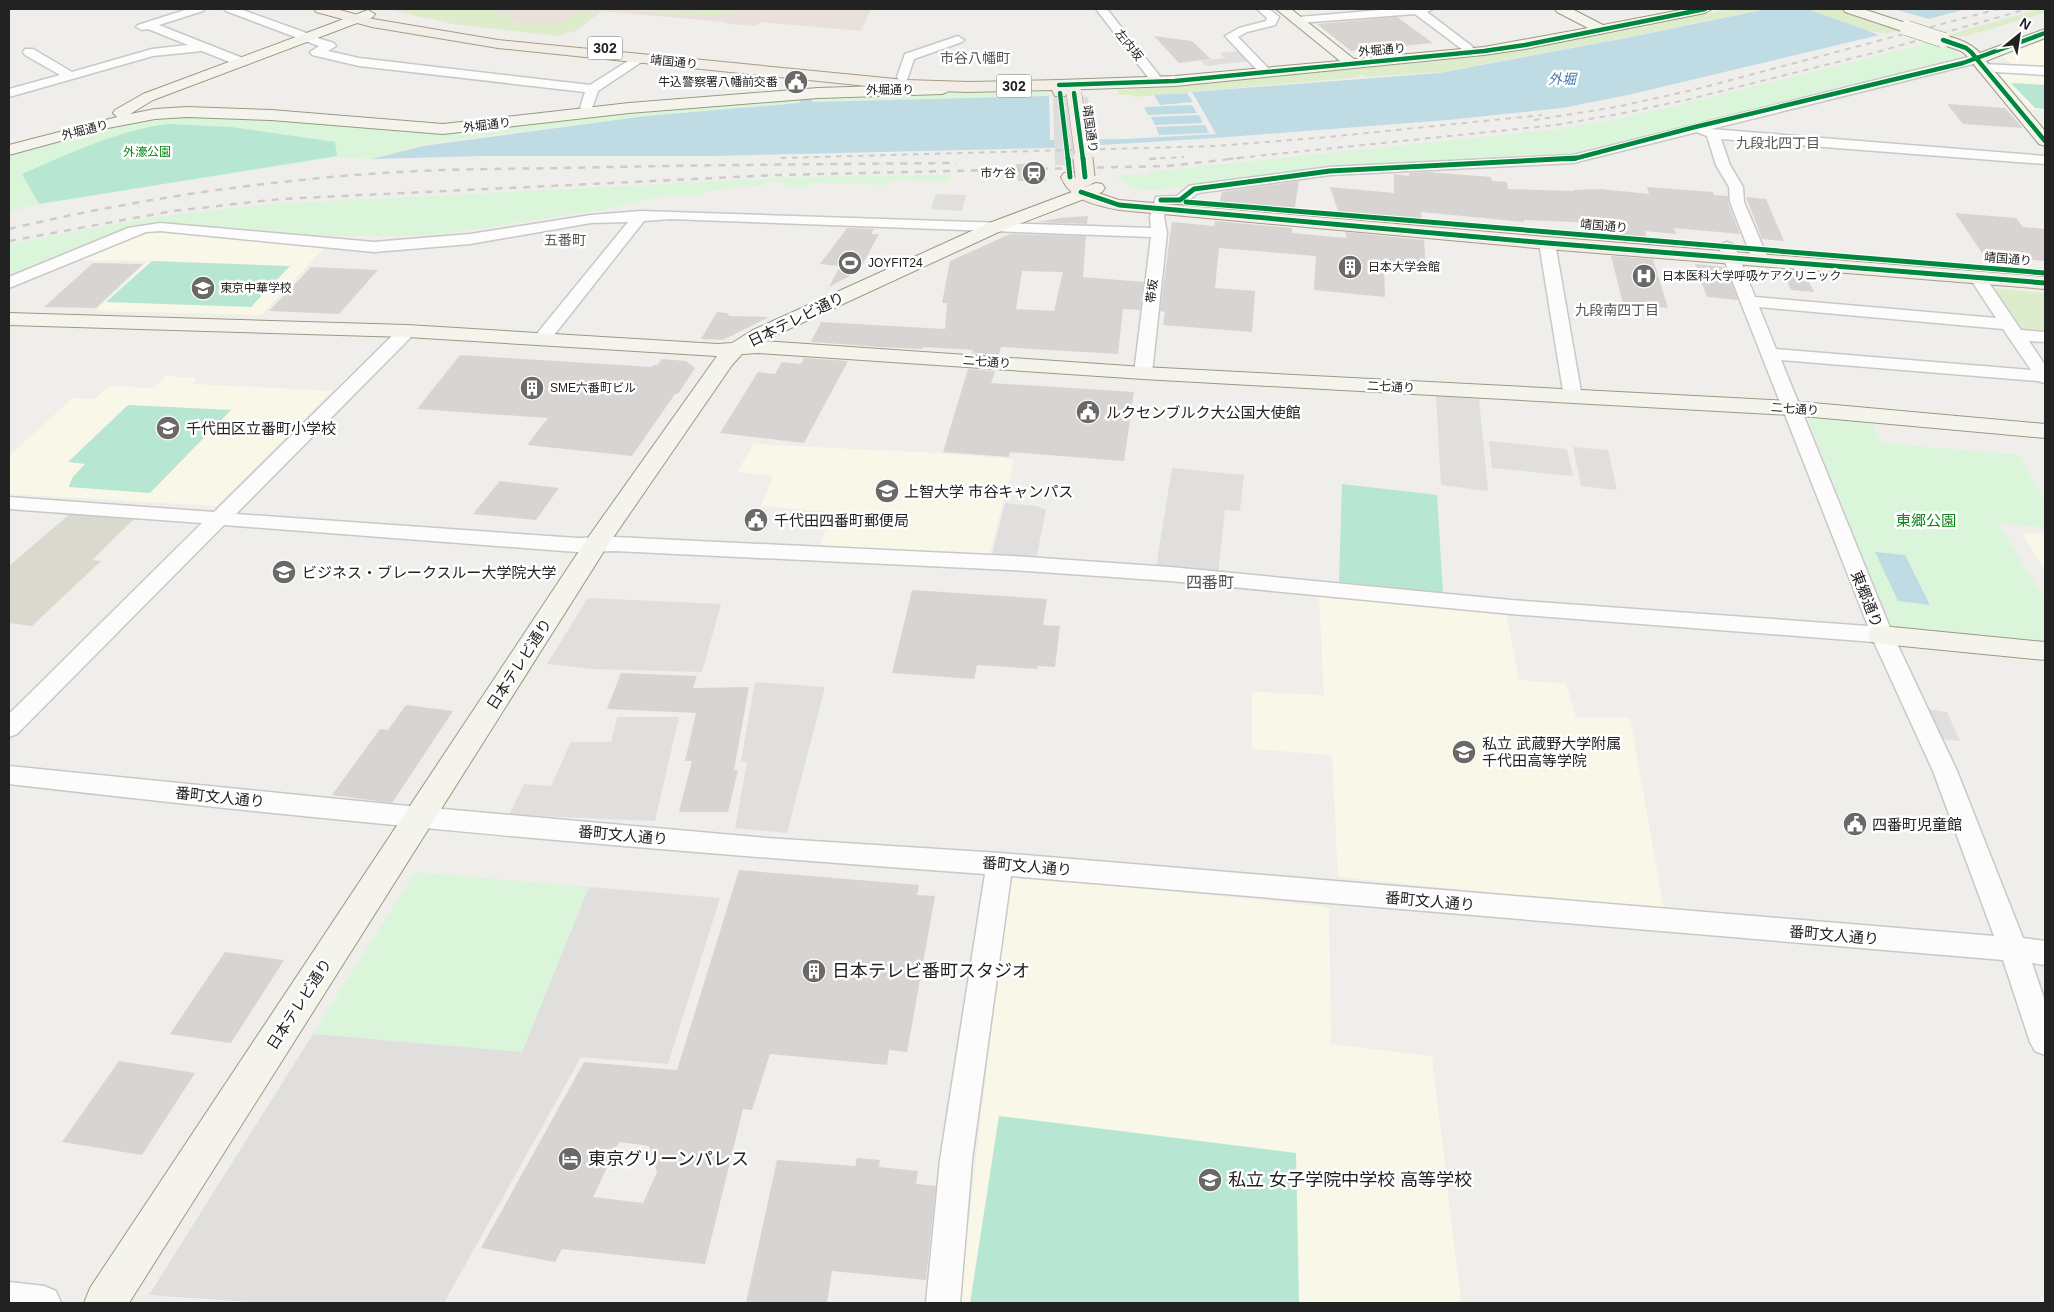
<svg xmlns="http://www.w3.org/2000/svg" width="2054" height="1312" viewBox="0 0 2054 1312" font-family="Helvetica,'Noto Sans JP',sans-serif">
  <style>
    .education { fill: #f8f7e8 }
    .military { fill: #eae0db }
    .construction { fill: #d9d9cd }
    .grass { fill: #ddeccb }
    .park { fill: #daf5da }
    .pitch { fill: #b7e6d2 }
    .parking { fill: #e0dfde }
    .water { fill: #bfdbe3 }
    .pier { fill: #dedddd }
    .building { fill: #d7d4d2; fill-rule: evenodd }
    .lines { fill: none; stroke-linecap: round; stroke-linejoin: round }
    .street-casing { stroke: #c9c8c7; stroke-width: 3 }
    .secondary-casing { stroke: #999a82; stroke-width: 2 }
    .primary-casing { stroke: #a79c86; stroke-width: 2 }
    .street { fill: #fdfcfc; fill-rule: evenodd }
    .secondary { fill: #f4f4ed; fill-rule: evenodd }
    .primary { fill: #f3ede7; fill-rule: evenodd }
    .rail-far1 { stroke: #ccc; stroke-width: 2; stroke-dasharray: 5.5 5.5; stroke-linecap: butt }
    .rail { stroke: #ccc; stroke-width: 2.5; stroke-dasharray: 7 7; stroke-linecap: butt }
    .secondary-bridge-casing { stroke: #999a82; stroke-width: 16; stroke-linecap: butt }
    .primary-bridge-far1-casing { stroke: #a79c86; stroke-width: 16; stroke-linecap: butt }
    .primary-bridge-casing { stroke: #a79c86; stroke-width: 21; stroke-linecap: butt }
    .secondary-bridge { stroke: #f4f4ed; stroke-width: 15 }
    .primary-bridge-far1 { stroke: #f3ede7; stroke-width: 15 }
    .primary-bridge { stroke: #f3ede7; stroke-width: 19 }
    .cycleway-far1-casing { stroke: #fff; stroke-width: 6 }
    .cycleway-casing { stroke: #fff; stroke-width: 7 }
    .cycleway-far1 { stroke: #00873e; stroke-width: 4.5 }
    .cycleway { stroke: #00873e; stroke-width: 5 }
    .labels { text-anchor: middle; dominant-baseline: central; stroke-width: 5; stroke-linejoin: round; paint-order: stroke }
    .far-street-label { font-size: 12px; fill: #222; stroke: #fff }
    .far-poi-label { font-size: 12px; fill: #222; stroke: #fff; text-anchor: start }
    .far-park-label { font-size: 12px; fill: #0c8416; stroke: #fff }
    .shield { fill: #fff; stroke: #646464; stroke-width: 1 }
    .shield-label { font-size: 14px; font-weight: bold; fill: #222 }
    .far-neighbourhood-label { font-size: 14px; fill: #555; stroke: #fff }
    .far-water-label { font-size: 14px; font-style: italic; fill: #4a7aab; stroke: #fff }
    .street-label { font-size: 15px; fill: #222; stroke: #fff }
    .poi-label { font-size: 15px; fill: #222; stroke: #fff; text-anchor: start }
    .park-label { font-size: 15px; fill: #0c8416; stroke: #fff }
    .neighbourhood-label { font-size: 16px; fill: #555; stroke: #fff }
    .near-poi-label { font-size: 18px; fill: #222; stroke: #fff; text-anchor: start }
  </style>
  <rect width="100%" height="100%" fill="#f0eeeb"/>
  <path class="education" d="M2045,40V69L2014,67L2003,56Z
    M1997,71L2045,73V110L2030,109Z
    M151,229L326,246L261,315L95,311L148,261L71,260Z
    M166,376L197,378L192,384L332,391L217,506L9,494V456L73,398L95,399L109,386L154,388Z
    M754,444L936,453L1014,459L989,556L825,547L821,544L830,512L761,506L773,476L737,472Z
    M2022,532L2045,535V572Z
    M1319,595L1506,612L1519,680L1566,684L1576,717L1630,718L1664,910L1338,877L1332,755L1252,749V692L1324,695Z
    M1015,876L1329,907L1331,1044L1432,1056L1461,1303H959L1009,879Z"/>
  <path class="military" d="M387,9H871L861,31L760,22L756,26L728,24L724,22L602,11L575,31L557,36L454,24Z"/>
  <path class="construction" d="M71,513L134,519L92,560L101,561L32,626L9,623V566Z"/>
  <path class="grass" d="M398,9H492L521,23L534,24L564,22L582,12L598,14L575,31L557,36L454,24L405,13Z
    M624,9H658L692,13L698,9H746C708,23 663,12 624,9Z
    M1729,9H1763L1629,37L1441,72L1365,77L1362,75H1359L1361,77L1134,97L1133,95H1118V90L1173,86L1478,57L1634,29Z
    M1809,9H1838L1901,30C1876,41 1835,18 1809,9Z
    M2039,9H2045V13L1966,36L1950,37L1948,35Z
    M1990,288L2045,293V331L2020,329Z"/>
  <path class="park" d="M1931,40L1950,47L1961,56L1960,58L1784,101L1586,153L1566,156L1327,168L1153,190H1140L1117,179L1123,175H1148L1147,172L1551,130L1612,120L1674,106L1918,46Z
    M1037,90L1054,96L813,102L811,99L800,100V103L646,116L426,144L372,159L338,157L39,204L9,212V152L140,118L187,112L443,131L596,112L849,94Z
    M948,175L951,181L890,180L887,185L810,183L806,188L785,187L787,182H768L762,186L739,185L733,188L704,192L700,196L669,195L605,209L434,236H316L169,223H154L136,227L9,277V244L156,217L271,204L804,177Z
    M1807,417L1871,422L1882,443L2019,455L2045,501V528L1998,523L2045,600V642L1891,627Z
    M415,872L589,887L522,1052L313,1034Z"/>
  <path class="pitch" d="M2011,83L2045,85V109L2035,108Z
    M168,124L231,127L335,142L337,156L39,204L22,174C69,154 118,130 168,124Z
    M152,261L290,266L251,307L106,302Z
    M128,405L231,410L150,493L69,487L72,478L85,464L68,462Z
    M1342,484L1437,495L1443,593L1339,582Z
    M999,1116L1296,1153L1299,1303H970Z"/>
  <path class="parking" d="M1241,51L1251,61L1206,66L1201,61L1224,58L1220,53Z
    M936,194L966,195L962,211L931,209Z
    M1436,396L1479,399L1488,491L1441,485Z
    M1489,441L1567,449L1573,476L1492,468Z
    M1573,447L1608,450L1617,490L1581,486Z
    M1172,468L1244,475L1240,511L1225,510L1218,574L1156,567Z
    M1005,503L1037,506L1046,510L1036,559L992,555Z
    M588,598L721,604L702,672L593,669L547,664Z
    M755,682L825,687L787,833L735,828L747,762L741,761Z
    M1927,709L1947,712L1960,741L1940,739Z
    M617,717H679L655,821L509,815L524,784L551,786L571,742H611Z
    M589,887L720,898L668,1064L581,1057L444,1303H265L149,1295L313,1034L522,1052Z"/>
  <path class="water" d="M1766,9H1808L1879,35L1628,95L1562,108L1448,120L1215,138L1052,148L711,156H482L372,159L423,146L646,116L800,103V100L811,99L813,102L1049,96L1050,140L1126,139L1216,134L1192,92L1439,73L1631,37Z
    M1894,9H1966L1929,19Z
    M1187,93L1193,102L1160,105L1154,95Z
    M1192,105L1197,113L1148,115L1144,107Z
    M1199,115L1203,123L1155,125L1151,117Z
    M1205,125L1209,133L1159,135L1156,127Z
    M1875,552L1905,555L1930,605L1898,601Z"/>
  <path class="pier" d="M1053,97H1088L1093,166L1055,165Z"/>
  <path class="building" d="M1397,17L1433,43L1351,51L1317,24Z
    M1154,36L1192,41L1211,59L1179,63Z
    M1947,104L2005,108L2023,128L1963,124Z
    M1016,164H1043L1046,181H1018Z
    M1427,172L1491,177L1492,181L1507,182L1508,189L1574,191V190L1601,189L1649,194L1647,187L1713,192L1714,195L1728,196V203L1740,234L1674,228L1676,234L1645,231L1648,243L1607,240L1603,226H1599L1598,223L1524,220V222L1421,212L1422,224L1340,217L1330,187L1394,193V174L1409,176V173Z
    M1299,181L1294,213L1218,207L1222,192Z
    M1746,197L1766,199L1784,241L1762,239Z
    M1955,213L2016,218L2023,227L2045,229V261L1984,256Z
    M1088,216L1087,224L1037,222L1061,218Z
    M1215,221L1292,228V233L1347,238L1345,232L1424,240L1426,271L1384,268L1385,297L1314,290L1316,256L1219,248L1215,288L1255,291L1252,332L1163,325L1165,312L1160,311L1172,222L1214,226Z
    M847,228L874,229L871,234H879L859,271L829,287L840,266L820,264Z
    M1010,234L1086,236L1083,277L1144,282L1140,310L1123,309L1118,354L1001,347L999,355L972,353L973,350L923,347L922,349L880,347L811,342L821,322L945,329L947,303H942L950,261ZM1022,271L1063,272L1054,311L1016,309Z
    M1611,256L1653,259L1668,308L1623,304Z
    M93,263L143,264L96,308L44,307Z
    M1695,264L1725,267L1738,300L1707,297Z
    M311,267L378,270L339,314L269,311Z
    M1783,272L1805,274L1814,292L1791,290Z
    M717,312L727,313L730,316L769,317L723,340L701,339Z
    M460,355L652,367L653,365H657L662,359L686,361L695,368L678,394H675L632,456L527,445L548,418L417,409Z
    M804,358L848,361L804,443L720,433L758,372L775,374L782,362L801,364Z
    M968,369L995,371L991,383L1134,392L1124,461L1010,452L1009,457L943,452Z
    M500,481L559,488L536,520L473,514Z
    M912,590L1047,599L1043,625L1060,626L1055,667L1038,666L1037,669L977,665L974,679L892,673Z
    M621,673L697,676L693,688L749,687L734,770H738L728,812H679L692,761H685L696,713L607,709Z
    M406,705L453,711L392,803L332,795L380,729L388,730Z
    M739,870L919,885L917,895L935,896L907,1052L889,1050L887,1065L770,1054L752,1110L743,1109L705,1264L562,1249L555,1262L481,1248L584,1062L677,1070ZM619,1142L649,1146L657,1172L643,1203L593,1197Z
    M225,952L284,960L231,1043L170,1034Z
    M119,1061L195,1073L142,1155L62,1142Z
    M857,1158L880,1160L879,1167L918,1171L916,1184L936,1186L926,1280L832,1271L827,1303H746L777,1160L855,1166Z"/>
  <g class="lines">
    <g class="street-casing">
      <path id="street" d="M188,9H205L203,11L159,25L245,59L247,62L245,65H237L202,51L153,56L9,97V89L60,75L25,55L23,52L25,49H33L72,72L152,49L188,45L148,29L142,30L136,27L138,25Z
        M224,9H240L312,35L314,37L334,43L336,46L328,51L359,58L590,85L636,56H644L646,59L598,91L592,108L586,112L580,108L585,92L359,66L312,55L310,52L319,46L226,11Z
        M1096,9H1107L1162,79L1164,82L1162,85H1154Z
        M1257,9H1269L1279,17L1275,25L1247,32L1238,37L1268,68L1262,72L1258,71L1225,36L1239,28L1266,21L1267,18Z
        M1392,9H1433L1427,12L1473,47L1471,50H1463L1415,14L1299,23L1293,20L1299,17Z
        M958,36L964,40L962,42L914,59L907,80H899L897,77L905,54Z
        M1977,55L1983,59L1981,62L1711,129L2045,156V164L1721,139L1730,165L1743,187L1744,202L1769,261L1767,264H1755L1753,261L1730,202L1729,187L1716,165L1707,136L1697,132L1573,163L1330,175L1198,193L1185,203L1167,204L1164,217L1167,233L1152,373L1149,377L1143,378L1137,377L1134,373L1151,237L670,219L644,221L547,344H535L533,340L535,336L628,222L591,223L470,244L374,252L160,231L146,232L9,288V277L128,228L160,223L374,242L470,234L591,215L641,211L1151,228L1150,217L1156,197L1177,196L1189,186L1194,185L1330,167L1573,155Z
        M1983,64L2045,67V75L1979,71L1977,68L1979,65Z
        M1547,238L1552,240L1555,243L1582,397L1579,401L1573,402L1567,401L1564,397L1539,243L1542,240Z
        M1727,242L1732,244L1735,247L1755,297L1996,318L1969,277L1971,274H1983L2021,330L2045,332V342L2029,341L2045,365V383L2038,381L1781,360L1893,635L1957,771L2023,938L2045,941V965L2032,963L2045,1001V1055L2035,1051L2030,1042L2003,960L1011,876L972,1160L960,1303H926L940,1160L985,874C659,851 333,822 9,784V766L398,805L766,838L1000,853L1994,936L1933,771L1874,642L1511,614L1170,581L1011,570L615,551L577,552L224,525L17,734L9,737V714L202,523L9,509V497L214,512L401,327H413L415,331L413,335L236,514L577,538L615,537L1011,556L1170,567L1511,600L1868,626L1719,247L1722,244ZM1759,307L2003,329L2031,370L1776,349Z
        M9,1282L44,1286L56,1291L61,1303H9Z"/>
    </g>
    <g class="secondary-casing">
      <path id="secondary" d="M1276,9H1291L1354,59L1484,47L1588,28L1557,12L1555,9H1572L1603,25L1686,9H1712L1705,13L1525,49L1484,55L1175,86L1059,90L1054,88L1051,85L1054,82L1059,80L1175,76L1340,61Z
        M1843,9H1863L1912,25L1914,28L1912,31H1902L1845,12Z
        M368,10L375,14L373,17L153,100L130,114L155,109L187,107L271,110L443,124L629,103L818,88L942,84L947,86L950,89L947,92L942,94L818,98L629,113L443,134L271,120L187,117L155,119L108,128L9,155V145L117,117L113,113L115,110L143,94Z
        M2045,29V38L1986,61L2045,131V146L2039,144L1966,55L1961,51L1938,43L1936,40L1938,37C1951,34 1971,43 1980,53Z
        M1096,183L1102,184L1105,188L1102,192L1001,231L763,341L1143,367L1791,401L2045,424V438L1791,415L1143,379L758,353L742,354L732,365L606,548L129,1303H84L90,1288L587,539L717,356L407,337L9,325V313L407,325L718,344L732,343L753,330L989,223Z
        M1882,626L2045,642V660L1882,644L1872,642L1868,635L1872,628Z"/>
    </g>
    <g class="primary-casing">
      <path id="primary" d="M314,9H336L373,19L498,40L906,80L969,82L1059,80L1064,82L1068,93L1065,96H1055L1052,90L969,92L906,90L498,48L372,27L316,12Z
        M1070,172L1076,173L1081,182L1089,190L1119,200L1547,237L2045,277V289L1547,249L1119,210C1096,205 1071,201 1061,177L1064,173Z"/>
    </g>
    <use href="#street" class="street"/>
    <use href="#secondary" class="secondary"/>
    <use href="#primary" class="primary"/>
    <path class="rail-far1" d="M1534,120L1616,107L1697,89L1998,9
      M781,158L1216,146L1328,137L1542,115
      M1149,159L1184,157
      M1228,159L1556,125L1624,113L1690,99L1881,51L2027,9"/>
    <path class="rail" d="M1149,159L1163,158
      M9,229C127,201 247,183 368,174C434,169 499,169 564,168C695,165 826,164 957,163
      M9,241L173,211L280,199L777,175L1166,166L1240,158"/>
    <g class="secondary-bridge-casing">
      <path id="secondary-bridge" d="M1907,28L1943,40"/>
    </g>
    <g class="primary-bridge-far1-casing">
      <path id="primary-bridge-far1" d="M1074,93L1083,159"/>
    </g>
    <g class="primary-bridge-casing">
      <path id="primary-bridge" d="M1083,158L1085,177"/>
    </g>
    <use href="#secondary-bridge" class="secondary-bridge"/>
    <use href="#primary-bridge-far1" class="primary-bridge-far1"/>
    <use href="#primary-bridge" class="primary-bridge"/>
    <g class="cycleway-far1-casing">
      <path id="cycleway-far1" d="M1943,40L1966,48L1971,52L2045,141
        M1059,85L1175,81L1484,51L1525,45L1705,9
        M1060,93L1068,159
        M1074,93L1083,159
        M1564,159H1573L1695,127L1963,63L2045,33"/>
    </g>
    <g class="cycleway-casing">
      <path id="cycleway" d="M1068,158L1070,177
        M1083,158L1085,177
        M1081,192L1119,205L1547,243L2045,283
        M1161,200H1180L1194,189L1330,171L1576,158
        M1186,202L2045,273"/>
    </g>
    <use href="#cycleway-far1" class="cycleway-far1"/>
    <use href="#cycleway" class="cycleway"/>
  </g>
  <defs>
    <g id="civic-disc" transform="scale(1.25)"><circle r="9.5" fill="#6a6968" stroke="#fff"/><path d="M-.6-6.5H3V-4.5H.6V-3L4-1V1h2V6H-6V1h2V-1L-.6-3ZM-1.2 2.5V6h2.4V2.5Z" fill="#fff"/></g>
    <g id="station-disc" transform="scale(1.25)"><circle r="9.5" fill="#6a6968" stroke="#fff"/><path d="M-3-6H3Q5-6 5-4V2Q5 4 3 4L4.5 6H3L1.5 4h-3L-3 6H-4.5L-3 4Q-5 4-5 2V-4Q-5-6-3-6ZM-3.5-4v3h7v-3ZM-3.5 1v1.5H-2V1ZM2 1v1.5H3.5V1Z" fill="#fff"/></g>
    <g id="stadium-disc" transform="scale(1.25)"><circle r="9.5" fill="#6a6968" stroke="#fff"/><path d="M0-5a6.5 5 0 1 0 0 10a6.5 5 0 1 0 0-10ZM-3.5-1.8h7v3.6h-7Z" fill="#fff"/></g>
    <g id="building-disc" transform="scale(1.25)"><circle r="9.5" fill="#6a6968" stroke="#fff"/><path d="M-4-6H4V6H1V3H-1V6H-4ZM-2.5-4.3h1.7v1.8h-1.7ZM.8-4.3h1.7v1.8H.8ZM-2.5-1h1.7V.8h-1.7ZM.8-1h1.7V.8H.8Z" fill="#fff"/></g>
    <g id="hospital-disc" transform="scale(1.25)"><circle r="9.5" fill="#6a6968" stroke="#fff"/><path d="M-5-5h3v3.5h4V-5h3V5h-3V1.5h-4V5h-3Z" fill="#fff"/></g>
    <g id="school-disc" transform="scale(1.25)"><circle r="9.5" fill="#6a6968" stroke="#fff"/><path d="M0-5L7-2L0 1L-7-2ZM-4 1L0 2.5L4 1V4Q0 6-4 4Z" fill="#fff"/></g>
    <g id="university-disc" transform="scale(1.25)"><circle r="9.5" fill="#6a6968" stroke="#fff"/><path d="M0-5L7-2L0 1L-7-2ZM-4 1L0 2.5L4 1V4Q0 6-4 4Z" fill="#fff"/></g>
    <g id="hotel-disc" transform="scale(1.25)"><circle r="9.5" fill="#6a6968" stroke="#fff"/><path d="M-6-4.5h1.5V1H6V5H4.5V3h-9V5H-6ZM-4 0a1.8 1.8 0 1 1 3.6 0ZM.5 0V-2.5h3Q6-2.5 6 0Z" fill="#fff"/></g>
  </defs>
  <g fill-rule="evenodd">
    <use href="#civic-disc" x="796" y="82"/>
    <use href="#station-disc" x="1034" y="173"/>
    <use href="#stadium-disc" x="850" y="263"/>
    <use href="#building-disc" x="1350" y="267"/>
    <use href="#hospital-disc" x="1644" y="276"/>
    <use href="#school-disc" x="203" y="288"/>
    <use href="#building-disc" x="532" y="388"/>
    <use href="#civic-disc" x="1088" y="412"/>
    <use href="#school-disc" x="168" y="428"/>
    <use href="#university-disc" x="887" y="491"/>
    <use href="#civic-disc" x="756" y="520"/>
    <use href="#university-disc" x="284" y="572"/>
    <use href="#school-disc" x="1464" y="752"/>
    <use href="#civic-disc" x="1855" y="824"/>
    <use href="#building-disc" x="814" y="971"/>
    <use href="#hotel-disc" x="570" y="1159"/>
    <use href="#school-disc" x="1210" y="1180"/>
  </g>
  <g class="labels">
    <g class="far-street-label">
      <text transform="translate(1129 45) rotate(51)">左内坂</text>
      <text transform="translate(1382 50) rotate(-5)">外堀通り</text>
      <text transform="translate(674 62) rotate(6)">靖国通り</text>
      <text x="890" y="90">外堀通り</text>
      <text transform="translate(487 125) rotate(-7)">外堀通り</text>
      <text transform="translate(1090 129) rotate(82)">靖国通り</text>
      <text transform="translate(85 130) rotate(-14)">外堀通り</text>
      <text transform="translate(1604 226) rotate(5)">靖国通り</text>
      <text transform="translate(2008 259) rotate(5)">靖国通り</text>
      <text transform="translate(1152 291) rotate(-83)">帯坂</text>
      <text transform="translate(987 362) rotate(4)">二七通り</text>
      <text transform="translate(1391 387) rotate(3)">二七通り</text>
      <text transform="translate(1795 409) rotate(4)">二七通り</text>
    </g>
    <g class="far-poi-label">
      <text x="778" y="82" text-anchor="end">牛込警察署八幡前交番</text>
      <text x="1016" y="173" text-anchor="end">市ケ谷</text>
      <text x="868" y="263">JOYFIT24</text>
      <text x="1368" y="267">日本大学会館</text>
      <text x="1662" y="276">日本医科大学呼吸ケアクリニック</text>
      <text x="220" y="288">東京中華学校</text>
      <text x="550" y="388">SME六番町ビル</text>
    </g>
    <g class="far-park-label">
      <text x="147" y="152">外濠公園</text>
    </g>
    <g class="shield">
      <rect x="587.5" y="36.5" width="35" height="23" rx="4"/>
      <rect x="996.5" y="74.5" width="35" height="23" rx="4"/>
    </g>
    <g class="shield-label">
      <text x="605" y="48">302</text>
      <text x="1014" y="86">302</text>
    </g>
    <g class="far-neighbourhood-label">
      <text x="975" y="58">市谷八幡町</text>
      <text x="1778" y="143">九段北四丁目</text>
      <text x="565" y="240">五番町</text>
      <text x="1617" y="310">九段南四丁目</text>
    </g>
    <g class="far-water-label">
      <text x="1562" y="79">外堀</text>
    </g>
    <g class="street-label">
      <text transform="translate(796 319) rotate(-26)">日本テレビ通り</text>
      <text transform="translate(1867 599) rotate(68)">東郷通り</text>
      <text transform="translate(519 664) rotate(-57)">日本テレビ通り</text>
      <text transform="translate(220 797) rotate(6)">番町文人通り</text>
      <text transform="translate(623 835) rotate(5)">番町文人通り</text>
      <text transform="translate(1027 866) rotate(5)">番町文人通り</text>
      <text transform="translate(1430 901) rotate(5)">番町文人通り</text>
      <text transform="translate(1834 935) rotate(5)">番町文人通り</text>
      <text transform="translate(299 1004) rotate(-57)">日本テレビ通り</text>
    </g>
    <g class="poi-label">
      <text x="1106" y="412">ルクセンブルク大公国大使館</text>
      <text x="186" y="428">千代田区立番町小学校</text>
      <text x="904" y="491">上智大学 市谷キャンパス</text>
      <text x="774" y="520">千代田四番町郵便局</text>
      <text x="302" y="572">ビジネス・ブレークスルー大学院大学</text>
      <text x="1482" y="743">私立 武蔵野大学附属<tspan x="1482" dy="17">千代田高等学院</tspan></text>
      <text x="1872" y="824">四番町児童館</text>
    </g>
    <g class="park-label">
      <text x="1926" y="520">東郷公園</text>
    </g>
    <g class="neighbourhood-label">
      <text x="1210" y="582">四番町</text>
    </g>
    <g class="near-poi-label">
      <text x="832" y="971">日本テレビ番町スタジオ</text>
      <text x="588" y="1159">東京グリーンパレス</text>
      <text x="1228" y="1180">私立 女子学院中学校 高等学校</text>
    </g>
  </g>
  <rect width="2054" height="1312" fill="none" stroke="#222222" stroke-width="20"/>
  <g transform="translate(2019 35) rotate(30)" stroke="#ffffff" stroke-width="4" paint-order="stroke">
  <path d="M0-4L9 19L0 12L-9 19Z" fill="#222222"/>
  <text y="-8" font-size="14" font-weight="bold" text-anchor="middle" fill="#222222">N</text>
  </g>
</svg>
